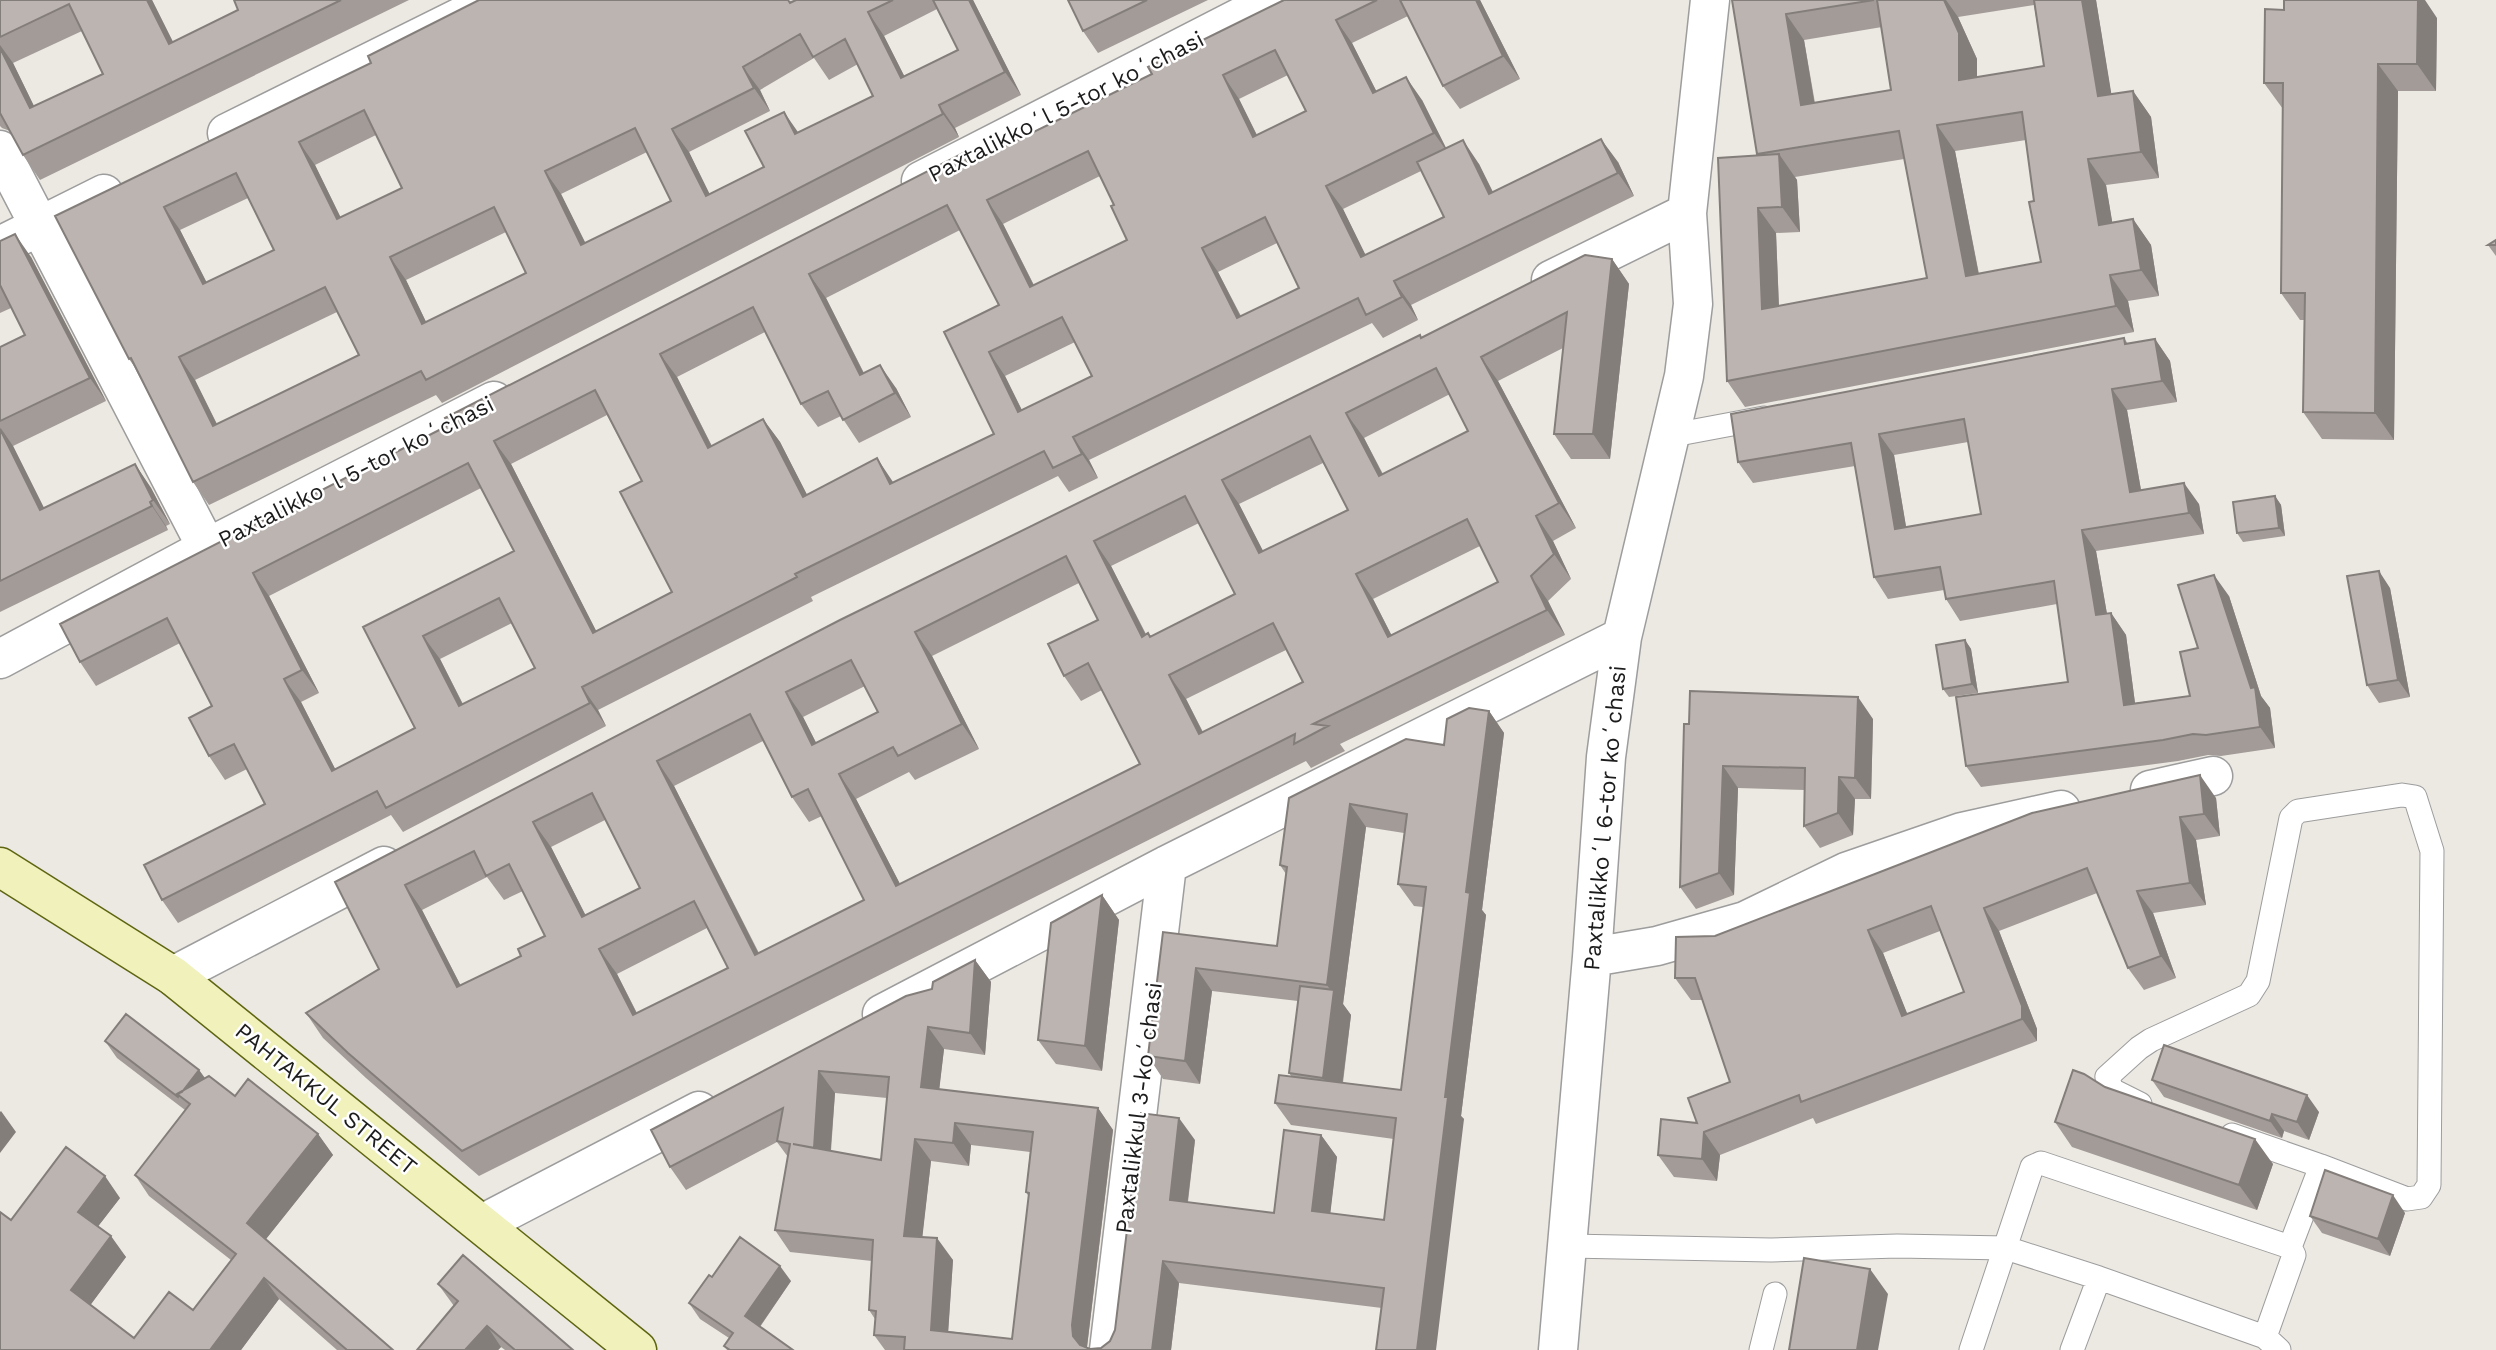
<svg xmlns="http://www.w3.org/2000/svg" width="2496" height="1350" viewBox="0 0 2496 1350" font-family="'Work Sans',sans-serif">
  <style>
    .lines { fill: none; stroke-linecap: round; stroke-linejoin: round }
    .lane-casing { stroke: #9d9d9d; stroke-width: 25 }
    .street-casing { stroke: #9d9d9d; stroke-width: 41 }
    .secondary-casing { stroke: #5e6510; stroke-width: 41 }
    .lane { stroke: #fff; stroke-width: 23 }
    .street { stroke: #fff; stroke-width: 38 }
    .secondary { stroke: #f0f1bb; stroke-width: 38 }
    .wall { fill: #a29b97; fill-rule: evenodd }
    .shaded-wall { fill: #847e7b }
    .building { fill: #bcb4b0; stroke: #847e7b; stroke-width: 2; fill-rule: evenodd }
    .labels { text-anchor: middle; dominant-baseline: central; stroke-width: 5; stroke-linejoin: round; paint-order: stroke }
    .street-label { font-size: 23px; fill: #1c1c1c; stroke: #fff }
  </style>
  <rect width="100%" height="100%" fill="#ece8e2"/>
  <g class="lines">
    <g class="lane-casing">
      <path id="lane" d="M1668,436L1764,418
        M2140,1104L2112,1090L2107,1077L2139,1048L2151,1040L2249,995L2258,981L2291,818L2298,811L2402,795L2415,797L2432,851L2429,1185L2421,1197L2407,1199L2321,1166L2290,1247
        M2232,1135L2321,1166
        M1569,1246L1771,1250L1897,1246L2006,1248L2099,1278L2265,1337L2279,1350
        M1761,1350L1775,1294
        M1971,1350L2032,1167L2041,1163L2290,1247L2294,1255L2265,1337
        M2072,1350L2099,1278"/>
    </g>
    <g class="street-casing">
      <path id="street" d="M227,133L495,0
        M0,150L207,548
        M921,181L1274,0
        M0,246L104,194
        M1551,280L1687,213
        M0,659L207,548L494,401
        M2150,790L2213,776
        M1592,957L1657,946L1745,921L1846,872L1962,832L2061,810
        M173,976L384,866
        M882,1014L1167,865L1622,637
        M482,1224L699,1111
        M1109,1350L1167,865
        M1558,1350L1592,957L1606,757L1622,637L1684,376L1693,304L1687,213L1710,0"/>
    </g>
    <g class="secondary-casing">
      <path id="secondary" d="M0,867L173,976L637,1350"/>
    </g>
    <use href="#lane" class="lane"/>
    <use href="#street" class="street"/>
    <use href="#secondary" class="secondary"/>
  </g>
  <path class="wall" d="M0,0H152L173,42L238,10L234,0H409L40,180L23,155L10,131L2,128L0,126ZM82,31L103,74L34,106L13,63Z
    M796,0H973L1021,95L955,128L959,137L442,403L436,395L209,505L193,482L137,370L129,359L55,216L371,63ZM937,9L958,50L904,76L884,36ZM814,58L829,80L858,64L873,96L798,133L764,167L709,194L689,152L770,111L760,90ZM376,135L402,188L341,218L315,165ZM647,152L671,201L585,243L561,194ZM248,198L274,250L207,283L180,230ZM506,232L526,273L426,322L406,280ZM337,312L359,355L217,424L195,380Z
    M1068,0H1208L1098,53L1083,31Z
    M1284,0H1480L1520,79L1460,109L1443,86L1408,16L1352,43L1376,91L1422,100L1446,148L1479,164L1493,192L1618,162L1634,196L1411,305L1418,320L1383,338L1372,323L1089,460L1098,478L1069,492L1058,476L811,597L813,601L598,710L606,726L403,832L391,815L178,923L162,900L265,804L247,769L225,780L209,756L212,706L180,643L96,686L80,662L449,425L963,153L970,163L1152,74ZM1288,75L1306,111L1257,135L1239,99ZM1421,171L1444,217L1365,255L1343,209ZM1100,176L1114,205L1127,240L1034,285L1003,224ZM960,230L999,305L944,332L994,434L894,482L807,495L780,442L763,419L712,446L677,377L765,332L801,404L818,427L841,416L859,443L911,417L896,388L864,373L826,298ZM1277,243L1299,288L1241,316L1218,272ZM1075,342L1092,376L1022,410L1005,376ZM607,415L642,481L672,592L596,631L511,464ZM481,488L514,551L363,627L415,728L335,769L301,702L319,693L269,596ZM512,623L535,668L463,704L440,659Z
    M1732,0H2096L2111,94L2133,91L2151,117L2159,178L2106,185L2112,222L2133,219L2151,245L2159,296L2128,301L2134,332L1745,407L1727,381L1758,156ZM2034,5L2044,66L1977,77V59L1958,17ZM1882,27L1891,90L1815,103L1804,40ZM2026,140L2034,201L2041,262L1979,274L1955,151ZM1904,159L1927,278L1779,306L1776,233L1800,232L1797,180L1795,177Z
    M2284,10L2437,18L2436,91H2398L2394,440L2322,439L2303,412L2304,320H2300L2281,293L2283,109L2264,83Z
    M2496,240V256L2488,245Z
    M0,241L31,257L106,401L13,446L44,508L135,464L151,488L170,524L166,526L168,530L0,612V347L25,335L11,308L0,313Z
    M1612,259L1629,284L1610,459H1571L1554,434L1563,348L1498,381L1576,528L1553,541L1571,579L1548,601L1565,635L1340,744L1345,751L1311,768L1306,761L479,1176L366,1078L323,1038L306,1013L379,969L335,882L1422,338ZM1450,394L1468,431L1383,474L1364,438ZM1323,463L1348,510L1263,552L1239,504ZM1199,523L1235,594L1151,637L1146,634L1111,566ZM1480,546L1498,582L1392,636L1373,599ZM1079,583L1098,620L1064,676L1081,701L1102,690L1140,764L900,884L856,799L909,772L915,780L979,749L932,656ZM1286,650L1303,682L1203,732L1186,699ZM865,686L878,712L816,743L803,717ZM763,741L792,797L809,822L822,816L864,900L759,953L674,786ZM605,820L640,888L586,916L551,847ZM487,877L504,900L523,891L545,936L521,956L461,986L422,910ZM707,928L728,968L637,1013L617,974Z
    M2124,338L2128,344L2155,339L2170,361L2177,402L2127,410L2141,490L2199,504L2204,534L2096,551L2107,614L2111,613L2126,635L2135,703L2190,696L2198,648L2229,596L2261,696L2270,708L2275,748L2221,756L2208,755L2178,761L1981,787L1966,766L2068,682L2057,604L1960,621L1946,599L1944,590L1888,599L1874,577L1855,466L1753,483L1738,462ZM1968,442L1981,514L1906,527L1894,455Z
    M2275,496L2281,505L2285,536L2243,542L2237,533Z
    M2390,588L2410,697L2379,703L2367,685Z
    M1965,640L1971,649L1978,693L1949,697L1943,689Z
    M1489,711L1504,733L1482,910L1486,915L1461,1116L1464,1119L1382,1308L1179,1283L1171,1350H885L874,1335L875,1319L869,1310L872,1261L790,1252L775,1230L788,1157L777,1142L686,1190L670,1167L975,960L991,982L985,1055L944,1049L939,1089L1098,1108L1113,1130L1087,1347L1090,1349L1101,1348L1110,1341L1195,1140L1188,1202L1274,1213L1321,1135L1337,1157L1330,1213L1384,1220L1394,1139L1291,1125L1275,1103L1291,1076L1289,1073L1298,1001L1212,991L1200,1084L1163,1079L1148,1056L1163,932L1277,946L1286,874L1280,865L1289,798L1444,745ZM1366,827L1404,833L1398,884L1414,906L1423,907L1401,1090L1343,1083L1351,1015L1343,1004ZM835,1093L887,1098L881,1160L831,1151ZM971,1145L1030,1152L1026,1192L1029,1197L1012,1339L948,1331L953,1260L922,1237L931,1161L969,1166Z
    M1873,719L1871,799H1855L1853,835L1820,848L1804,826L1805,790L1738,788L1734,895L1696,909L1680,887L1689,724Z
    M2216,798L2220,836L2196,840L2206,905L2153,913L2176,978L2144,990L2128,968L2097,893L1999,931L2037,1029V1041L1816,1124L1813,1118L1720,1155L1717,1181L1674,1177L1658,1155L1697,1123L1730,1082L1703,1000H1691L1675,978L1715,936ZM1940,931L1964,992L1907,1014L1883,953Z
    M1102,895L1119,920L1102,1071L1056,1064L1038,1040Z
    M105,1041L199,1070L205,1078L235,1096L318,1134L333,1155L266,1239L393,1350H337L279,1299L241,1350H0L11,1220L120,1198L98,1226L126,1257L90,1305L134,1338L193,1310L231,1260L149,1196L135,1175L185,1110L117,1058Z
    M2152,1080L2319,1112L2309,1140L2284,1131L2282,1138L2164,1097Z
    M2105,1087L2273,1164L2257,1210L2072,1147L2055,1122Z
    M2405,1213L2390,1256L2322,1233L2310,1216Z
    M712,1277L791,1281L760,1327L793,1350H727L724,1346L729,1338L700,1319L689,1303Z
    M438,1284L573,1350H505L501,1347L498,1350H417L454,1306Z"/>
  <path class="shaded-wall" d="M147,0H152L186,68L169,44Z
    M969,0H973L1021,95L1005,72Z
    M1476,0H1480L1520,79L1503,56Z
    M1944,0H1946L1958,17L1977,59V105L1959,80Z
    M2082,0H2096L2116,122L2098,96Z
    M2418,0H2425L2437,18L2436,91L2417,64Z
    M868,12L884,36L917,101L901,78Z
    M1786,14L1804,40L1819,131L1801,105Z
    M1336,20L1352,43L1389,116L1373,93Z
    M0,45L13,63L47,133L30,108L0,48Z
    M2378,64L2398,91L2394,440L2375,413Z
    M743,67L760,90L770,111L754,88Z
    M1223,75L1239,99L1269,160L1253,137Z
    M1406,77L1422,100L1450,156L1434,133Z
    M2133,91L2151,117L2159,178L2141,152Z
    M939,105L955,128L959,137L943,114Z
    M784,112L800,135L795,134Z
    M1937,125L1955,151L1984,302L1966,276Z
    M672,129L689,152L722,219L706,196Z
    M1601,139L1618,162L1634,196L1618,173Z
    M1463,140L1479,164L1505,217L1489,194Z
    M299,142L315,165L353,243L337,219Z
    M1779,154L1797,180L1800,232L1782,207Z
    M2088,159L2106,185L2117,250L2099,225Z
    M545,171L561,194L598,268L581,245Z
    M1326,186L1343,209L1378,280L1361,257Z
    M987,200L1003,224L1046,310L1030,287Z
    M164,207L180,230L219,307L203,284Z
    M1758,208L1776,233L1780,335L1762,309Z
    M2133,219L2151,245L2159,296L2141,270Z
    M15,234L31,257L106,401L90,378Z
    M1202,248L1218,272L1253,341L1237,318Z
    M390,257L406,280L438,347L422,324Z
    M1612,259L1629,284L1610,459L1593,434Z
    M809,274L826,298L876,398L860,375Z
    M2110,275L2128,301L2134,332L2116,306Z
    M1394,281L1411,305L1418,320L1402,297Z
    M2155,339L2170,361L2177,402L2162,381Z
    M989,352L1005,376L1034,435L1018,412Z
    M660,354L677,377L724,471L708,448Z
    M179,357L195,380L229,449L213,426Z
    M1481,357L1498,381L1576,528L1559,503Z
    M880,365L896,388L911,417L895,393Z
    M2112,389L2127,410L2145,513L2130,492Z
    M1346,413L1364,438L1396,501L1379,476Z
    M763,419L780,442L820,520L803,497Z
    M0,427L13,446L57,534L40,510Z
    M1879,434L1894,455L1910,550L1895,529Z
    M1073,437L1089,460L1098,478L1082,454Z
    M494,441L511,464L609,656L593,633Z
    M877,458L893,482L906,508L890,484Z
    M135,464L151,488L170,524L153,500Z
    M1222,480L1239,504L1277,578L1259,553Z
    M2184,483L2199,504L2204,534L2189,513Z
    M2275,496L2281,505L2285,536L2279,528Z
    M150,502L166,526L168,530L152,506Z
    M1536,516L1553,541L1571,579L1554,554Z
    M2082,530L2096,551L2111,637L2096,615Z
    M1094,541L1111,566L1159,661L1142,637Z
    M2379,571L2390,588L2410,697L2398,680Z
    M253,573L269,596L319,693L302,670Z
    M1356,574L1373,599L1405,662L1388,637Z
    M2214,575L2229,596L2261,696L2270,708L2275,748L2260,727L2251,688Z
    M1531,576L1548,601L1565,635L1547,610Z
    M2111,613L2126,635L2138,726L2124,705Z
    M915,632L932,656L979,749L962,724Z
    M423,636L440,659L475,729L459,706Z
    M1965,640L1971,649L1978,693L1972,684Z
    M1169,675L1186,699L1216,759L1199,734Z
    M284,679L301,702L348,794L332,771Z
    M582,687L598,710L606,726L590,703Z
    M786,692L803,717L830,770L812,745Z
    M1858,697L1873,719L1871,799L1855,778Z
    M1489,711L1504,733L1482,910L1486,915L1461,1116L1464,1119L1436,1350H1417L1466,892Z
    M657,761L674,786L772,980L755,955Z
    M1723,766L1738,788L1734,895L1719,873Z
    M839,774L856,799L914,911L896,886Z
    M2200,775L2216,798L2220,836L2204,814Z
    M1839,777L1855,799L1853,835L1838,813Z
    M1350,804L1366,827L1343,1004L1351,1015L1340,1102L1323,1078L1333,994L1327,985Z
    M2180,817L2196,840L2206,905L2190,883Z
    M533,822L551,847L599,942L582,917Z
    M405,885L422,910L474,1012L457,987Z
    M2137,891L2153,913L2176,978L2161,956Z
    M1102,895L1119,920L1102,1071L1085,1046Z
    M1984,908L1999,931L2037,1029V1041L2022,1019Z
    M1868,930L1883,953L1917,1038L1902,1016Z
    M599,949L617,974L650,1040L633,1015Z
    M975,960L991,982L985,1055L970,1033Z
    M1196,968L1212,991L1200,1084L1185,1061Z
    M928,1027L944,1049L937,1109L921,1087Z
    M199,1070L211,1087L190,1104L179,1095Z
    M819,1071L835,1093L829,1170L814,1148Z
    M2307,1095L2319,1112L2309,1140L2297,1122Z
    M1098,1108L1113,1130L1087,1347L1083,1350L1073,1336L1072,1325Z
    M1,1111L16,1132L0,1153V1112Z
    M2272,1114L2284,1131L2282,1138L2270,1121Z
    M1179,1118L1195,1140L1185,1223L1170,1200Z
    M955,1123L971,1145L969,1166L953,1143Z
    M1704,1132L1720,1155L1717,1181L1702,1159Z
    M318,1134L333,1155L262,1244L247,1223Z
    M1321,1135L1337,1157L1328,1233L1312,1211Z
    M915,1139L931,1161L920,1258L904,1236Z
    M2255,1139L2273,1164L2257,1210L2239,1185Z
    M105,1176L120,1198L93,1233L78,1212Z
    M2393,1195L2405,1213L2390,1256L2378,1239Z
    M111,1236L126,1257L86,1311L71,1290Z
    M937,1238L953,1260L947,1350L931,1330Z
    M1163,1261L1179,1283L1171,1350H1152Z
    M780,1266L791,1281L756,1332L745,1316Z
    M1870,1269L1888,1294L1878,1350H1857Z
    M264,1278L279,1299L241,1350H210Z
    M487,1326L501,1347L498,1350H465Z"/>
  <path class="building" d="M0,0H147L169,44L238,10L234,0H341L23,155L0,113V48L30,108L103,74L69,4L0,37Z
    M479,0H788L790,3L796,0H893L868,12L901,78L958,50L933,0H969L1005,72L939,105L943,114L426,380L421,371L193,482L131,358L129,359L55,216L371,63L368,56ZM800,34L813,57L845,39L873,96L795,134L784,112L745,131L764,167L706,196L672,129L754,88L743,67ZM364,110L402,188L337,219L299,142ZM635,128L671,201L581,245L545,171ZM236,173L274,250L203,284L164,207ZM494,207L526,273L422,324L390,257ZM325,287L359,355L213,426L179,357Z
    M1068,0H1147L1083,31Z
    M1284,0H1377L1336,20L1373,93L1406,77L1434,133L1326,186L1361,257L1444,217L1417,162L1463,140L1489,194L1601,139L1618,173L1394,281L1402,297L1366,315L1358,298L1073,437L1082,454L1053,468L1044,451L795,574L797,577L582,687L590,703L386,808L377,791L162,900L144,865L265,804L234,744L209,756L189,718L212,706L167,618L80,662L60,624L449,425L445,418L963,153L968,164L1152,74L1148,67ZM1275,50L1306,111L1253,137L1223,75ZM1088,151L1114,205L1111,206L1127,240L1030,287L987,200ZM947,205L999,305L944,332L994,434L890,484L877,458L803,497L763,419L708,448L660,354L753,307L801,404L828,391L843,420L895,393L880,365L860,375L809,274ZM1265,217L1299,288L1237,318L1202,248ZM1062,317L1092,376L1018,412L989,352ZM595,390L642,481L620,492L672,592L593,633L494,441ZM468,463L514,551L363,627L415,728L332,771L284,679L302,670L253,573ZM499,598L535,668L459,706L423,636Z
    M1400,0H1476L1503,56L1443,86Z
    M1732,0H1874L1786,14L1801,105L1891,90L1877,0H1944L1959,33V80L2044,66L2034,0H2082L2098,96L2133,91L2141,152L2088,159L2099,225L2133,219L2141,270L2110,275L2116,306L1727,381L1718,158L1779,154L1782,207L1758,208L1762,309L1927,278L1899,131L1757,154ZM2022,112L2034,201L2029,202L2041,262L1966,276L1937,125Z
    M2284,0H2418L2417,64H2378L2375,413L2303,412L2305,293H2281L2283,83H2264L2265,9L2284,10Z
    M15,234L90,378L0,421V347L25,335L0,285V241Z
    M2496,240V245H2488Z
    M1585,255L1612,259L1593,434H1554L1567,312L1481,357L1559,503L1536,516L1554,554L1531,576L1547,610L1313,724L1328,726L1294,744L1295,734L462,1151L348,1053L306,1013L379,969L335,882L840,620L1420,335L1421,338ZM1436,368L1468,431L1379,476L1346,413ZM1310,436L1348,510L1259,553L1222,480ZM1185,496L1235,594L1150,637L1148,633L1142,637L1094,541ZM1467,519L1498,582L1388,637L1356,574ZM1066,556L1098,620L1048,644L1064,676L1088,663L1140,764L896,886L839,774L893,747L898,756L962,724L915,632ZM1273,623L1303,682L1199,734L1169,675ZM851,660L878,712L812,745L786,692ZM750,714L792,797L808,789L864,900L755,955L657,761ZM592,793L640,888L582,917L533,822ZM474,851L486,876L509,864L545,936L518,949L521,956L457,987L405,885ZM694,901L728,968L633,1015L599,949Z
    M2124,338L2125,344L2155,339L2162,381L2112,389L2130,492L2184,483L2189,513L2082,530L2096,615L2111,613L2124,705L2190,696L2180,652L2198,648L2178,585L2214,575L2251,688L2255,687L2260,727L2206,735L2193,734L2163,740L1966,766L1956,697L2068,682L2054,581L1946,599L1940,567L1874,577L1851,443L1738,462L1731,414ZM1964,419L1981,514L1895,529L1879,434Z
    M0,429L40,510L135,464L153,500L150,502L152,506L0,581Z
    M2275,496L2279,528L2237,533L2233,502Z
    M2379,571L2398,680L2367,685L2347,576Z
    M1965,640L1972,684L1943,689L1936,645Z
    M1690,691L1858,697L1855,778L1839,777L1838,813L1804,826L1805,768L1723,766L1719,873L1680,887L1684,724H1689Z
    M1469,708L1489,711L1466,892L1470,893L1445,1097H1448L1417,1350H1376L1384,1288L1163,1261L1152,1350H904L905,1337L874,1335L876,1311L869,1310L873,1240L775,1230L790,1144L777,1141L783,1108L670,1167L651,1130L906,996L932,989L933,982L975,960L970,1033L928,1027L921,1087L1098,1108L1072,1325L1073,1336L1080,1345L1090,1349L1101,1348L1110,1341L1115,1330L1141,1113L1179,1118L1170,1200L1274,1213L1284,1130L1321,1135L1312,1211L1384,1220L1396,1118L1275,1103L1279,1075L1401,1090L1426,887L1398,884L1407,814L1350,804L1327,985L1196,968L1185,1061L1148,1056L1163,932L1277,946L1287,867L1280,865L1289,798L1406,739L1444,745L1447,719ZM819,1071L889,1077L881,1160L793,1144L814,1148ZM955,1123L1033,1132L1026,1192L1029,1193L1012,1339L931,1330L937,1238L904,1236L915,1139L953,1143Z
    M2200,775L2204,814L2180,817L2190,883L2137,891L2161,956L2128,968L2087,868L1984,908L2022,1006V1019L1801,1102L1799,1095L1704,1132L1702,1159L1658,1155L1661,1119L1697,1123L1688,1098L1730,1082L1695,978H1675L1676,937L1715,936L2032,813ZM1931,906L1964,992L1902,1016L1868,930Z
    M1102,895L1085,1046L1038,1040L1051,923Z
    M1300,986L1334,990L1323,1078L1289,1073Z
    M126,1014L199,1070L182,1092L177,1094L179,1095L178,1097L105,1041Z
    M2164,1045L2307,1095L2297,1122L2272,1114L2270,1121L2152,1080Z
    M2073,1070L2084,1074L2105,1087L2255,1139L2239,1185L2055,1122Z
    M209,1076L235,1096L248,1079L318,1134L247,1223L393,1350H347L264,1278L210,1350H0V1212L11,1220L66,1147L105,1176L78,1212L111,1236L71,1290L134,1338L169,1292L193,1310L236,1254L135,1175L190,1104L177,1094Z
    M2325,1170L2393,1195L2378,1239L2310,1216Z
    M740,1237L780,1266L745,1316L793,1350H730L724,1346L733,1333L689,1303L709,1275L712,1277Z
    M463,1255L573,1350H515L487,1326L465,1350H417L458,1301L438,1284Z
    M1804,1258L1870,1269L1857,1350H1789Z"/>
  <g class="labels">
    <g class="street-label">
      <text transform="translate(1066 107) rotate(-27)">Paxtalikkoʻl 5-tor koʻchasi</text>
      <text transform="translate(356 472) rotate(-27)">Paxtalikkoʻl 5-tor koʻchasi</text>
      <text transform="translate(1605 818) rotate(-85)">Paxtalikkoʻl 6-tor koʻchasi</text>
      <text transform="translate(326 1099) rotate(39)">PAHTAKKUL STREET</text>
      <text transform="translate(1139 1108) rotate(-83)">Paxtalikkul 3-koʻchasi</text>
    </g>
  </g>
</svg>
